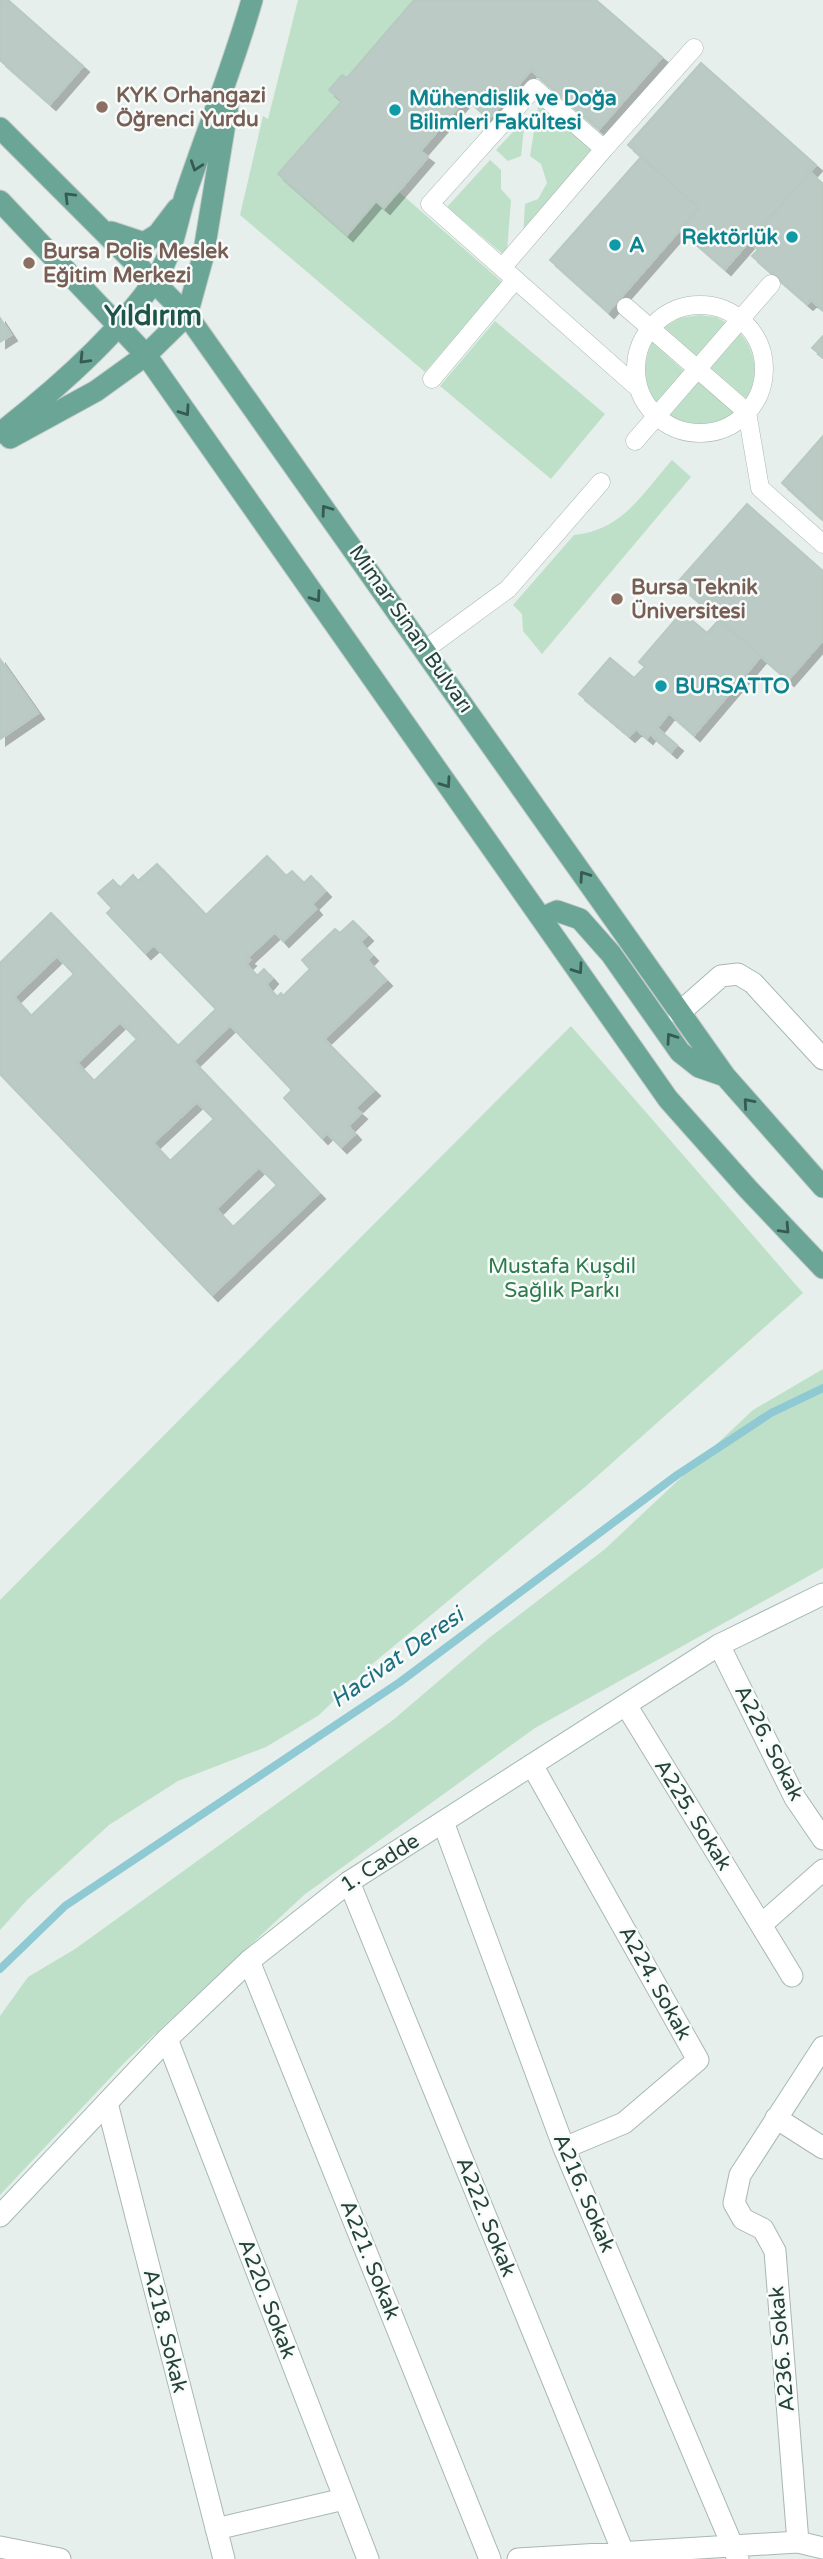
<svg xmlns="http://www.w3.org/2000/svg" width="823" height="2559" viewBox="0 0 823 2559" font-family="'Varela Round',sans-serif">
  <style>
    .green { fill: #bfe0c8 }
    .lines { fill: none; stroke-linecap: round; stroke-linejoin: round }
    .stream { stroke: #8ec9d4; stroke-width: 8 }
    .building { fill: #bbcac4; stroke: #b8c9c2; stroke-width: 2; fill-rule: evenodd; filter: url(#shadow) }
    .pedestrian-casing { stroke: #a8b8b2; stroke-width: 19 }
    .minor-casing { stroke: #a8b8b2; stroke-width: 23 }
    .secondary-casing { stroke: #a4bbb3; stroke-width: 23 }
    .primary-casing { stroke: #c2cac8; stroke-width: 23 }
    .pedestrian { stroke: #fff; stroke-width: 18 }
    .minor { stroke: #fff; stroke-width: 21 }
    .secondary { stroke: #fff; stroke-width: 21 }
    .primary { stroke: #6aa596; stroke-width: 21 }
    .oneway { stroke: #365b51 }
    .education-dot { fill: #8d6e63; stroke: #f7fbf9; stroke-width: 2.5 }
    .culture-dot { fill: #0f9aa8; stroke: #f7fbf9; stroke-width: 2.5 }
    .labels { text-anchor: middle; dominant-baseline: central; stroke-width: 5; stroke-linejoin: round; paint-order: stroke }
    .education-label { font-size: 21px; font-weight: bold; fill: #785e54; stroke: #f7fbf9; text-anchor: start }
    .culture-label { font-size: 21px; font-weight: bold; fill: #0d838f; stroke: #f7fbf9; text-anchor: start }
    .street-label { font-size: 21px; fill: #24423a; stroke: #f7fbf9 }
    .park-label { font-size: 21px; fill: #2d7a4b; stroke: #f7fbf9 }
    .water-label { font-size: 23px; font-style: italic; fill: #1c6f80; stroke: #f7fbf9 }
    .district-label { font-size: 28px; font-weight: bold; fill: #1f5548; stroke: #f7fbf9 }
  </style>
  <defs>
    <filter id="shadow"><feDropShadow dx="6" dy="6" stdDeviation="0" flood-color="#0004"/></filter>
  </defs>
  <rect width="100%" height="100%" fill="#e6efeb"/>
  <path class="green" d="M298,0H414L347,78L342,75L329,90L342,101L278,175L347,234L376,201L398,191L502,282L425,372L240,215L263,116L268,119Z
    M539,100L593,148L592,157L523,238L525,204L538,199L547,183L541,164L530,156Z
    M525,119L521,156L508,161L496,150Z
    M490,160L501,170V189L511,200L507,251L504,255L447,207Z
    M699,315L716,317L727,323L698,357L664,327L680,318Z
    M495,321L605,414L551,479L440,386Z
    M739,332C757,351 759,377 747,399L710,367Z
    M652,342L684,371L656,404C641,384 643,364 652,342Z
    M699,381L735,413C717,430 689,430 669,416Z
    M672,460L691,477L542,654L523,631L522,614L513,605L574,535C623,530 641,495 672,460Z
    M571,1026L803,1293L585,1487L371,1665L319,1715L266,1747L178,1781L109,1825L28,1899L0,1930V1600Z
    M823,1369V1568L535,1728L304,1895L126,2061L0,2195V2016L28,1977L75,1949L393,1720L489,1638L605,1549L753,1410Z"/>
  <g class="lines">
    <path class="stream" d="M0,1969L65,1906L400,1682L677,1475L771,1413L823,1388"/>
  </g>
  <path class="building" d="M0,0H8L83,66L50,104L0,60Z
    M414,0H596L662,57L599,129L531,70L489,119L466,98L420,151L428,157L384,208L376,201L347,235L278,174L342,101L329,90L342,75L347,78Z
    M701,63L816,165L725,269L680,230L699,208L628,145Z
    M641,157L699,208L608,312L550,260Z
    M810,172L823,184V310L811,300L807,304L752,256L758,250L754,246L770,228L764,224Z
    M0,318L11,335L0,342Z
    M823,336V357L812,348Z
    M823,436V520L782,483Z
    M747,504L823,571V640L788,680L677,583Z
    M682,612L707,633L719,620L761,656L694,735L669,713L657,728L677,745L671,752L650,734L647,738L636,729L629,736L579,694L610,658L634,678L645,667L639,662Z
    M0,659L38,713L0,739Z
    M267,856L286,876L292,871L304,883L311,876L325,891L312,904L316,909L283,941L275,932L247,958L250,960L246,964L257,976L264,969L272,978L266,985L277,997L281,993L283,996L310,969L302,960L335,929L340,933L353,921L367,935L360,942L372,955L367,960L386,980L324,1039L374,1090L355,1108L361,1113L348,1126L355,1134L341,1147L327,1133L322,1138L284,1098L292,1090L230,1025L193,1061L319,1193L212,1295L0,1074V963L51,913L178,1046L216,1009L154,945L145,953L107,913L112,908L98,893L113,880L120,888L133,875L138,881L157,864L206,915ZM57,956L74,974L31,1016L14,997ZM120,1022L137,1039L94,1081L77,1063ZM197,1102L214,1119L170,1161L153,1143ZM259,1167L277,1185L233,1227L216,1209Z"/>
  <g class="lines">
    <g class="pedestrian-casing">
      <path id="pedestrian" d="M502,268L604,149
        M636 369a64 64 0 1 1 128 0a64 64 0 1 1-128 0Z
        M626,307L747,412L760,488L823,544
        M432,379L515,280
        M638,388L430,204L534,88L604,149L694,48
        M635,441L771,284
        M426,649L508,589L601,482"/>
    </g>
    <g class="minor-casing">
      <path id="minor" d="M679,1013L721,976L738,974L753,983L823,1059
        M719,1645L795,1798L823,1839
        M626,1705L761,1925L823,1870
        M532,1765L698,2060L624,2123L564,2148
        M443,1822L564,2148L738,2559
        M349,1882L623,2552
        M761,1925L792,1976
        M249,1961L490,2559
        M167,2039L368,2559
        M107,2103L224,2559
        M776,2118L823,2148
        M216,2529L344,2499
        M798,2542L775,2251L763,2229L743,2219L734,2203L740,2175L823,2047
        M0,2547L60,2559
        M518,2559L798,2542L823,2548"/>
    </g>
    <g class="secondary-casing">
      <path id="secondary" d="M0,2216L167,2039L249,1961L349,1882L719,1645L823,1594"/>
    </g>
    <g class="primary-casing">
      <path id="primary" d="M0,128L187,315L725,1076L823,1187
        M0,201L146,355L668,1099L748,1189L823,1268
        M111,232L144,243L158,234L177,209
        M0,433C54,391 116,337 155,280C173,254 176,225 185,196C207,130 233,67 252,0
        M10,438L96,391L146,355L187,315L203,257L229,99
        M541,918L557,911L580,919L611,954L680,1052L699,1067L725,1076"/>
    </g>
    <use href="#pedestrian" class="pedestrian"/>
    <use href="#minor" class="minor"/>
    <use href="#secondary" class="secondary"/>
    <use href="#primary" class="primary"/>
  </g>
  <defs><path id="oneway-chevron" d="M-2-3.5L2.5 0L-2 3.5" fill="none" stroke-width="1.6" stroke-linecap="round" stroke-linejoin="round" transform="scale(1.75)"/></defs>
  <g class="oneway">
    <use href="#oneway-chevron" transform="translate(196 166) rotate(109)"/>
    <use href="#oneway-chevron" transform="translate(69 197) rotate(-135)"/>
    <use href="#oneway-chevron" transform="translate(84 359) rotate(134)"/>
    <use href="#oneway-chevron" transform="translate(185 411) rotate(55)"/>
    <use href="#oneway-chevron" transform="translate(326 510) rotate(-126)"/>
    <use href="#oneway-chevron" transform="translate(316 597) rotate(55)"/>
    <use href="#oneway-chevron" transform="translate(446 783) rotate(55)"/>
    <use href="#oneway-chevron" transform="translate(584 876) rotate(-125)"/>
    <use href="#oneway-chevron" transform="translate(578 969) rotate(55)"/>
    <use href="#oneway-chevron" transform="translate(671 1038) rotate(-125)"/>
    <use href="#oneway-chevron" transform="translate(748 1103) rotate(-131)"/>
    <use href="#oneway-chevron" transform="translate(785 1229) rotate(47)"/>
  </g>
  <g class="education-dot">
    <circle cx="102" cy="107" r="7"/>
    <circle cx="29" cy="263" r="7"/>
    <circle cx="617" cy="599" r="7"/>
  </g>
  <g class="culture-dot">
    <circle cx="395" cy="110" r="7"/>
    <circle cx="792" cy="237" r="7"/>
    <circle cx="615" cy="245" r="7"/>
    <circle cx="661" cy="686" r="7"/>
  </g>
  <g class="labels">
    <g class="education-label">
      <text x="116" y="95">KYK Orhangazi<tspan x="116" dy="24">Öğrenci Yurdu</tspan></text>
      <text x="43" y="251">Bursa Polis Meslek<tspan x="43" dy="24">Eğitim Merkezi</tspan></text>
      <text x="631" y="587">Bursa Teknik<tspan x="631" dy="24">Üniversitesi</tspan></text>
    </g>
    <g class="culture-label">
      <text x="409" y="98">Mühendislik ve Doğa<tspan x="409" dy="24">Bilimleri Fakültesi</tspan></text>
      <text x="778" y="237" text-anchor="end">Rektörlük</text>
      <text x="629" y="245">A</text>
      <text x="675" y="686">BURSATTO</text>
    </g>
    <g class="street-label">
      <text transform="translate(411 629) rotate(55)">Mimar Sinan Bulvarı</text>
      <text transform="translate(769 1743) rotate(63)">A226. Sokak</text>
      <text transform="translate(693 1815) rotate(58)">A225. Sokak</text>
      <text transform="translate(380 1863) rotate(-33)">1. Cadde</text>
      <text transform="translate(655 1983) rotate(61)">A224. Sokak</text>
      <text transform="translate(584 2193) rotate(67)">A216. Sokak</text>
      <text transform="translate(486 2217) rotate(68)">A222. Sokak</text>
      <text transform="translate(370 2260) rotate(68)">A221. Sokak</text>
      <text transform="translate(267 2299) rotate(69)">A220. Sokak</text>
      <text transform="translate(165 2331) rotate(76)">A218. Sokak</text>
      <text transform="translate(782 2349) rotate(-95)">A236. Sokak</text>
    </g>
    <g class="park-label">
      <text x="562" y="1266">Mustafa Kuşdil<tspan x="562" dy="24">Sağlık Parkı</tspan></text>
    </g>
    <g class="water-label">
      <text transform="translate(397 1658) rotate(-35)">Hacivat Deresi</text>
    </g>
    <g class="district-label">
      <text x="153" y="316">Yıldırım</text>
    </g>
  </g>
</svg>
